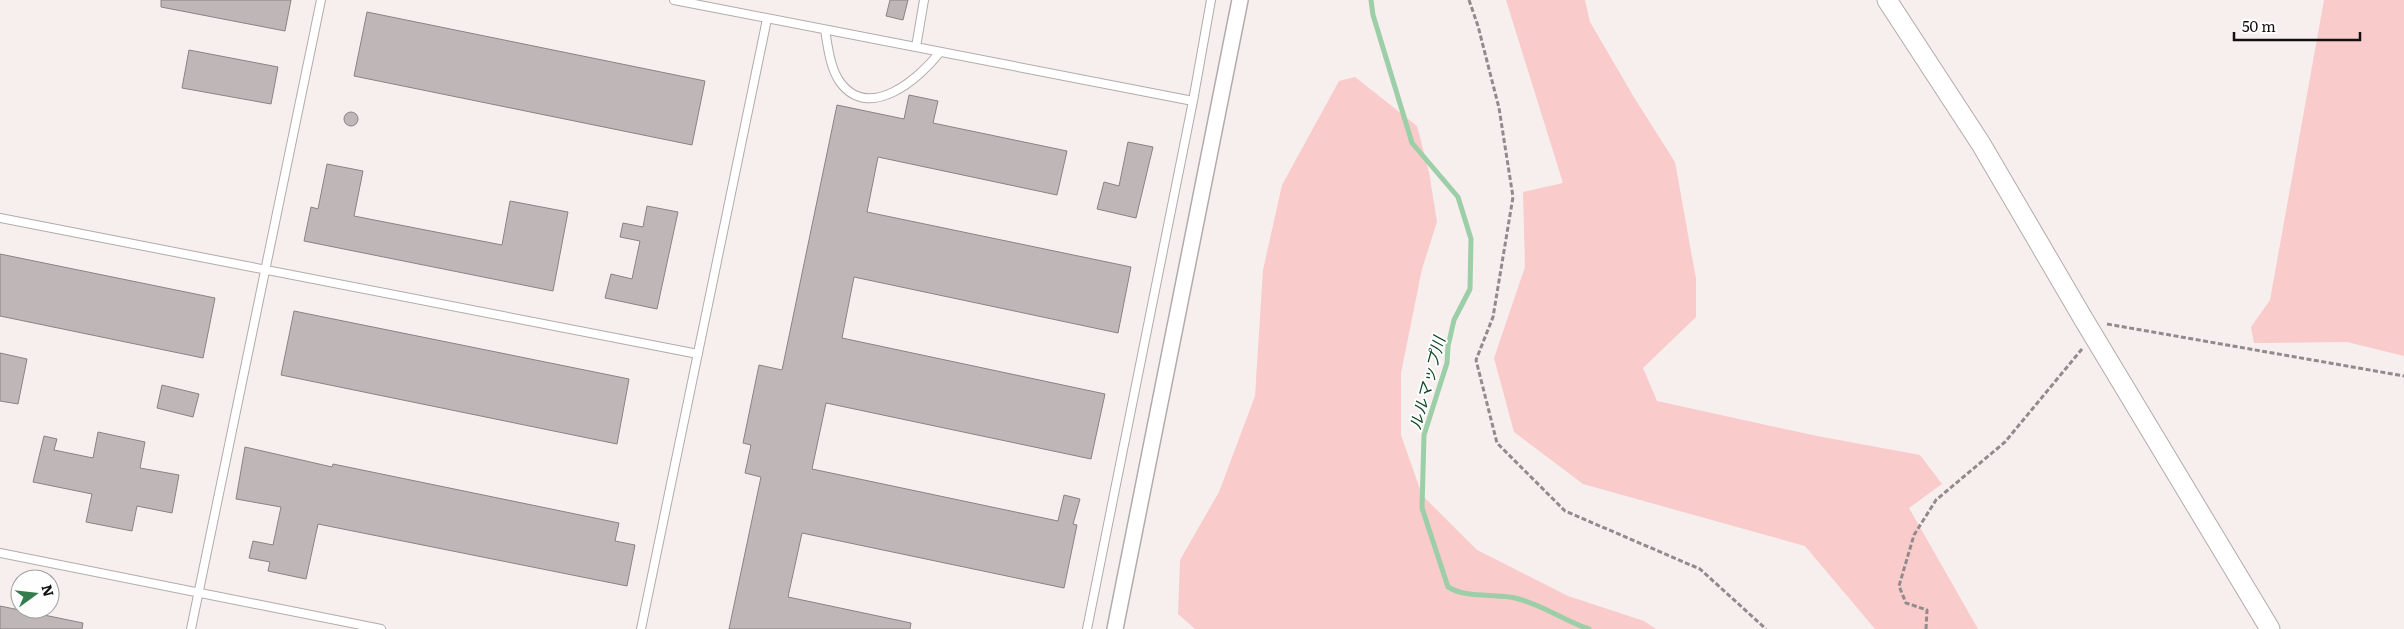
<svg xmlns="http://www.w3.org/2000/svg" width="2404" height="629" viewBox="0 0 2404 629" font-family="Literata,'Noto Sans JP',serif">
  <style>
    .green { fill: #facbcb }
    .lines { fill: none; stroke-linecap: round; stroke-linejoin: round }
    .stream { stroke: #9ccea8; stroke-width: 5 }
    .building { fill: #bfb7b7; stroke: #8b8383 }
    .service-casing { stroke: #b3abab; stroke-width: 10 }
    .minor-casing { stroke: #b3abab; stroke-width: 18 }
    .tertiary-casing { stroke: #b3abab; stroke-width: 21 }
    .path { stroke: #928b8b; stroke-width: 3; stroke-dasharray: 5 2.5; stroke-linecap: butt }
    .service { stroke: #fff; stroke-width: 8 }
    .minor { stroke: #fff; stroke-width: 15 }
    .tertiary { stroke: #fff; stroke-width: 19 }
    .labels { text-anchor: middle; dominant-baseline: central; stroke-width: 4; stroke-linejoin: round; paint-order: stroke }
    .water-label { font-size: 16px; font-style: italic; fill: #0e4825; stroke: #fefefe }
  </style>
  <rect width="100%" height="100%" fill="#f7eeee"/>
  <path class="green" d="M1506,0H1585L1590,22L1635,99L1675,162L1696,279V317L1643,368L1657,401L1817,436L1920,455L1942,484L1909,508L1978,629H1875L1805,546L1583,484L1514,432L1494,358L1525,267L1523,192L1563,183Z
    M2324,0H2404V356L2347,342L2254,343L2251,327L2270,300Z
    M1355,77L1417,126L1429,172L1437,222L1422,269L1401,373V435L1422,495L1477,550L1568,596L1644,621L1656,629H1195L1178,614L1180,560L1219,492L1255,396L1263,270L1282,185L1339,81Z"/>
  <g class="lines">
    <path class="stream" d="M1371,0L1373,15L1412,143L1458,197L1471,239L1470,289L1454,320L1448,346L1447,363L1424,435L1422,508L1448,587C1468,599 1493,593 1515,598C1542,604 1564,621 1589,629"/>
  </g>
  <path class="building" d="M161,0H291L285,31L161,7Z
    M890,0H908L903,20L886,16Z
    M367,12L705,81L692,145L354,76Z
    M189,50L278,67L271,104L182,88Z
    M909,95L938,101L933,123L1067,151L1057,195L878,157L867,212L1131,267L1118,333L854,277L842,338L1105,394L1091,459L826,403L812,469L1058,521L1064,495L1080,499L1073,524L1077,525L1064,588L802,533L788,597L911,623L910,629H729L761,477L745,473L751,445L743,443L759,365L782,370L837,105L904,119Z
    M344 119a7 7 0 1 1 14 0a7 7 0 1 1-14 0Z
    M1128,142L1153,147L1136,218L1097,209L1104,182L1119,186Z
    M327,164L363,171L354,216L502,245L510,201L568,212L553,291L304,241L311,207L318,209Z
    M647,206L678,212L657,309L605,298L611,274L632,279L640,241L620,237L623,223L643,227Z
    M0,254L215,298L203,358L0,316Z
    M294,311L629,379L617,444L281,375Z
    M0,353L27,359L18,404L0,401Z
    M162,385L199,394L193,417L157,408Z
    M98,432L145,442L140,468L179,475L172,513L137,506L132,531L86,522L92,494L33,482L44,436L57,439L54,450L93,458Z
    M245,447L332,467L333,464L619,523L615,541L635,545L627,586L318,524L306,579L268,571L270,562L249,558L253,541L273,545L281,507L236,499Z
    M0,606L83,623L82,629H0Z"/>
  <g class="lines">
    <g class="service-casing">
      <path id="service" d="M674,0L1193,101
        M825,30C828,47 830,68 840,82C869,122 919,79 940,52
        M916,47L924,0
        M0,218L698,354
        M0,553L381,629
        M191,629L321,0
        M641,629L767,19
        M1087,629L1193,101L1211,0"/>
    </g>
    <g class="minor-casing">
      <path id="minor" d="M1115,629L1240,0"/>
    </g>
    <g class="tertiary-casing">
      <path id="tertiary" d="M1887,0L1981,144L2084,320L2270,629"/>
    </g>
    <path class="path" d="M1469,0L1478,26L1499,108L1513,197L1493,317L1476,360L1497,443L1565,511L1700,569L1766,629
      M2107,324L2404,376
      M1926,629L1927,610L1906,603L1899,586L1914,535L1936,500L2005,442L2082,349"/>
    <use href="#service" class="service"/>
    <use href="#minor" class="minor"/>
    <use href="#tertiary" class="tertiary"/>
  </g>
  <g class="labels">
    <g class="water-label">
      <text transform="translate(1426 383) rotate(-75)">ルルマップ川</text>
    </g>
  </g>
  <g transform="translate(35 594) rotate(75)"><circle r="24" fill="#fefefe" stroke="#a09f9f"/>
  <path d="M0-4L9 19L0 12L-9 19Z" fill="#327d4b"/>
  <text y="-8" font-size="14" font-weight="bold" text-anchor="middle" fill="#131010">N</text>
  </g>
  <path d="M2234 32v8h126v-8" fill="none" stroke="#131010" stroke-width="2.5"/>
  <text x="2242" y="32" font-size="15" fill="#131010" stroke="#fefefe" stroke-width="4" paint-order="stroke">50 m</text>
</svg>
